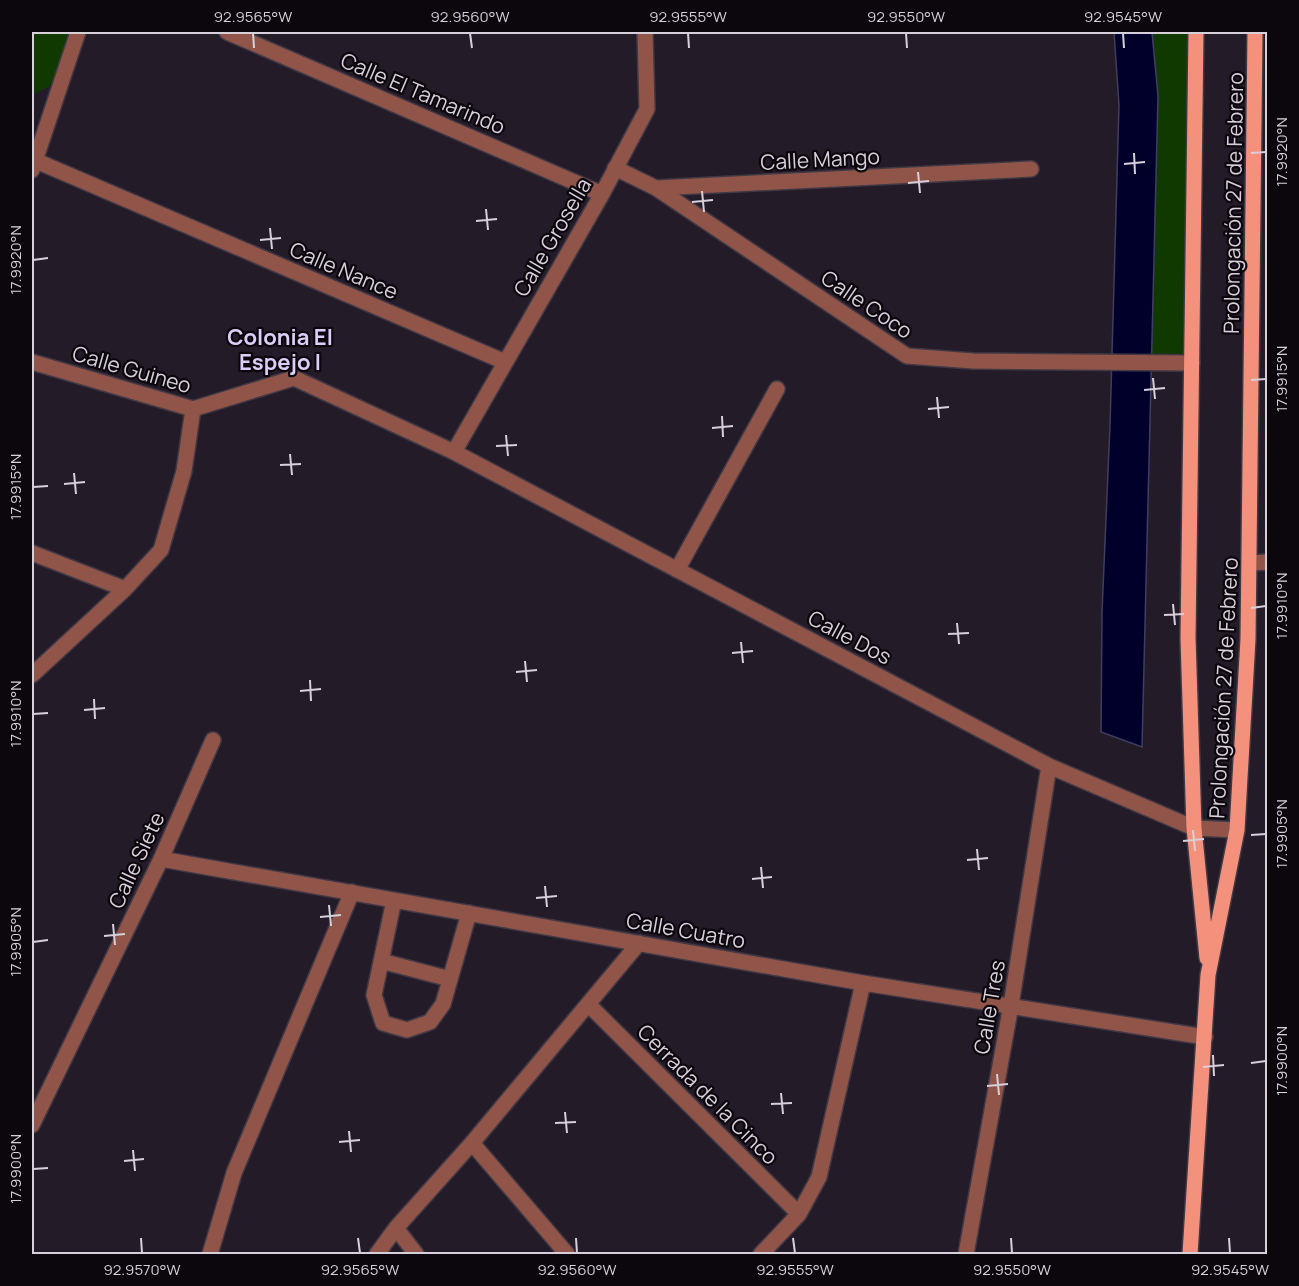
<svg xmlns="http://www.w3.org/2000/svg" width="1299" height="1286" viewBox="0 0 1299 1286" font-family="Manrope,sans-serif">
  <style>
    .green { fill: #103900 }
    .water { fill: #00002b; stroke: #403e60; stroke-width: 1.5 }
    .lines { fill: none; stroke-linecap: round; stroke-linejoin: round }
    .minor-casing { stroke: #413845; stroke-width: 18 }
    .major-casing { stroke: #413845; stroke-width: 18 }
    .minor { stroke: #905548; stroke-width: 15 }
    .major { stroke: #f4917c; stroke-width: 15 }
    .ticks { fill: none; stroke: #d7d0da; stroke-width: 2 }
    .labels { text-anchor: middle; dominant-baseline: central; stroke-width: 4.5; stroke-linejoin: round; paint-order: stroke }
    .street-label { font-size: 21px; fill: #d7d0da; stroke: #0b070d }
    .neighbourhood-label { font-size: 22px; font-weight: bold; fill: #dccef9; stroke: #0b070d }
    .neatline { fill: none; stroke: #d7d0da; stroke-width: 2 }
    .ticks-label { font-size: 15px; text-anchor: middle; fill: #d7d0da }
  </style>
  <rect width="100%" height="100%" fill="#241b29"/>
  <path class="green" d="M32,32H78L62,80L32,95Z
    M1152,32H1196L1192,363H1151L1158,96Z"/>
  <path class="water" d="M1114,32H1152L1158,96L1142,747L1101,732L1102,612L1110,425L1119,105Z"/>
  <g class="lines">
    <g class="minor-casing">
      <path id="minor" d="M227,32L602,194
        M34,160L505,362
        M615,168L656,188L1031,169
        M32,170L78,32
        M656,188L907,356L973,361L1192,363
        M32,362L193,409L294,378L454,452L1049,766L1194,828L1237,830
        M454,452L602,194L647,109L645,32
        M32,553L125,589
        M1250,563L1268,562
        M677,570L777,389
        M32,675L125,589L161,550L184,471L193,409
        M161,859L863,983L1205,1037
        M394,900L374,995L383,1023L407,1030L430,1022L443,1004L469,913
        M381,961L450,979
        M588,1004L799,1214
        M32,1125L161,859L213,740
        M472,1143L567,1254
        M396,1228L416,1254
        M210,1254L234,1173L352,892
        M377,1254L396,1228L472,1143L639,943
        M761,1254L799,1214L819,1177L863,983
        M966,1254L1011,1005L1049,766"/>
    </g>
    <g class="major-casing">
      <path id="major" d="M1196,32L1188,638L1194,828L1207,958
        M1190,1254L1208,975L1237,830L1248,639L1255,32"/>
    </g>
    <use href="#minor" class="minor"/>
    <use href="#major" class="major"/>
  </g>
  <path class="ticks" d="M253,33L254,48M470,33L472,48M688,33L689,48M906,33L907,48M1123,33L1124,48M1134,153L1135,174M1251,153L1266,152M1124,164L1145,162M918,172L920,193M908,183L929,181M702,191L704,212M692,202L713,200M486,209L488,230M476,221L497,219M270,228L272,249M260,240L281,238M33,260L48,258M1153,378L1155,399M1251,380L1266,379M1144,390L1165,388M937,397L939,418M928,409L949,407M722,416L723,437M712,428L733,426M506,435L508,456M496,446L517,445M290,454L292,475M280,465L301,464M74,473L76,494M64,484L85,482M33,487L48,486M1173,604L1175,625M1251,608L1266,606M1164,615L1184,614M957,623L959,644M948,634L969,633M741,642L743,663M732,653L753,651M525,661L527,682M516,672L537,670M310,680L311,701M300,691L321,689M94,699L95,719M84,710L105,708M33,714L48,713M1193,830L1195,851M1251,835L1266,834M1183,841L1204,839M977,849L979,870M967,860L988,858M761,867L763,888M752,879L772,877M545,886L547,907M536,898L557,896M329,905L331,926M320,917L341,915M113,924L115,945M104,936L125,934M33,942L48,940M1213,1055L1214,1076M1251,1063L1266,1061M1203,1067L1224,1065M997,1074L999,1095M987,1086L1008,1084M781,1093L783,1114M771,1104L792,1103M565,1112L567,1133M555,1123L576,1122M349,1131L351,1152M339,1142L360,1140M133,1150L135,1171M124,1161L144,1159M33,1169L48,1168M141,1238L142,1253M358,1238L360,1253M576,1238L577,1253M793,1238L795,1253M1011,1238L1012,1253M1229,1238L1230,1253"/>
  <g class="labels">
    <g class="street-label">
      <text transform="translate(423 93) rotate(23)">Calle El Tamarindo</text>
      <text transform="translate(820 159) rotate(-3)">Calle Mango</text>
      <text transform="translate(1233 203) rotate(-89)">Prolongación 27 de Febrero</text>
      <text transform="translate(552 237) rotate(-60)">Calle Grosella</text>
      <text transform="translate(344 270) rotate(23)">Calle Nance</text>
      <text transform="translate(867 304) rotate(34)">Calle Coco</text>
      <text transform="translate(132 369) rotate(16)">Calle Guineo</text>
      <text transform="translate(850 637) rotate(28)">Calle Dos</text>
      <text transform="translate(1223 688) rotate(-87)">Prolongación 27 de Febrero</text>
      <text transform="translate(136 860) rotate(-65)">Calle Siete</text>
      <text transform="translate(686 930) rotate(10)">Calle Cuatro</text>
      <text transform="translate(989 1007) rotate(-80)">Calle Tres</text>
      <text transform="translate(708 1094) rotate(45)">Cerrada de la Cinco</text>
    </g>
    <g class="neighbourhood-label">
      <text x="280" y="337">Colonia El<tspan x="280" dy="25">Espejo I</tspan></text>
    </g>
  </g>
  <rect width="1299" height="1286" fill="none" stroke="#0b070d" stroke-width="66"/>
  <rect x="33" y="33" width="1233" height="1220" class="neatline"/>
  <g class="ticks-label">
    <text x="253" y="22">92.9565°W</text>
    <text x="470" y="22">92.9560°W</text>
    <text x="688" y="22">92.9555°W</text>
    <text x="906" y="22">92.9550°W</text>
    <text x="1123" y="22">92.9545°W</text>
    <text transform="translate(1282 152) rotate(-90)" y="5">17.9920°N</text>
    <text transform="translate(16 260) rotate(-90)" y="5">17.9920°N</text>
    <text transform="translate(1282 379) rotate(-90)" y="5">17.9915°N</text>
    <text transform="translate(16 487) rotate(-90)" y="5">17.9915°N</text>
    <text transform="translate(1282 606) rotate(-90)" y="5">17.9910°N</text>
    <text transform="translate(16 714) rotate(-90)" y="5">17.9910°N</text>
    <text transform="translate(1282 834) rotate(-90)" y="5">17.9905°N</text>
    <text transform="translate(16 942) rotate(-90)" y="5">17.9905°N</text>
    <text transform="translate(1282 1061) rotate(-90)" y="5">17.9900°N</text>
    <text transform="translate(16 1169) rotate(-90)" y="5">17.9900°N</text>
    <text x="142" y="1275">92.9570°W</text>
    <text x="360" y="1275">92.9565°W</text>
    <text x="577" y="1275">92.9560°W</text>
    <text x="795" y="1275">92.9555°W</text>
    <text x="1012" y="1275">92.9550°W</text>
    <text x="1230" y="1275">92.9545°W</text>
  </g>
</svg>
